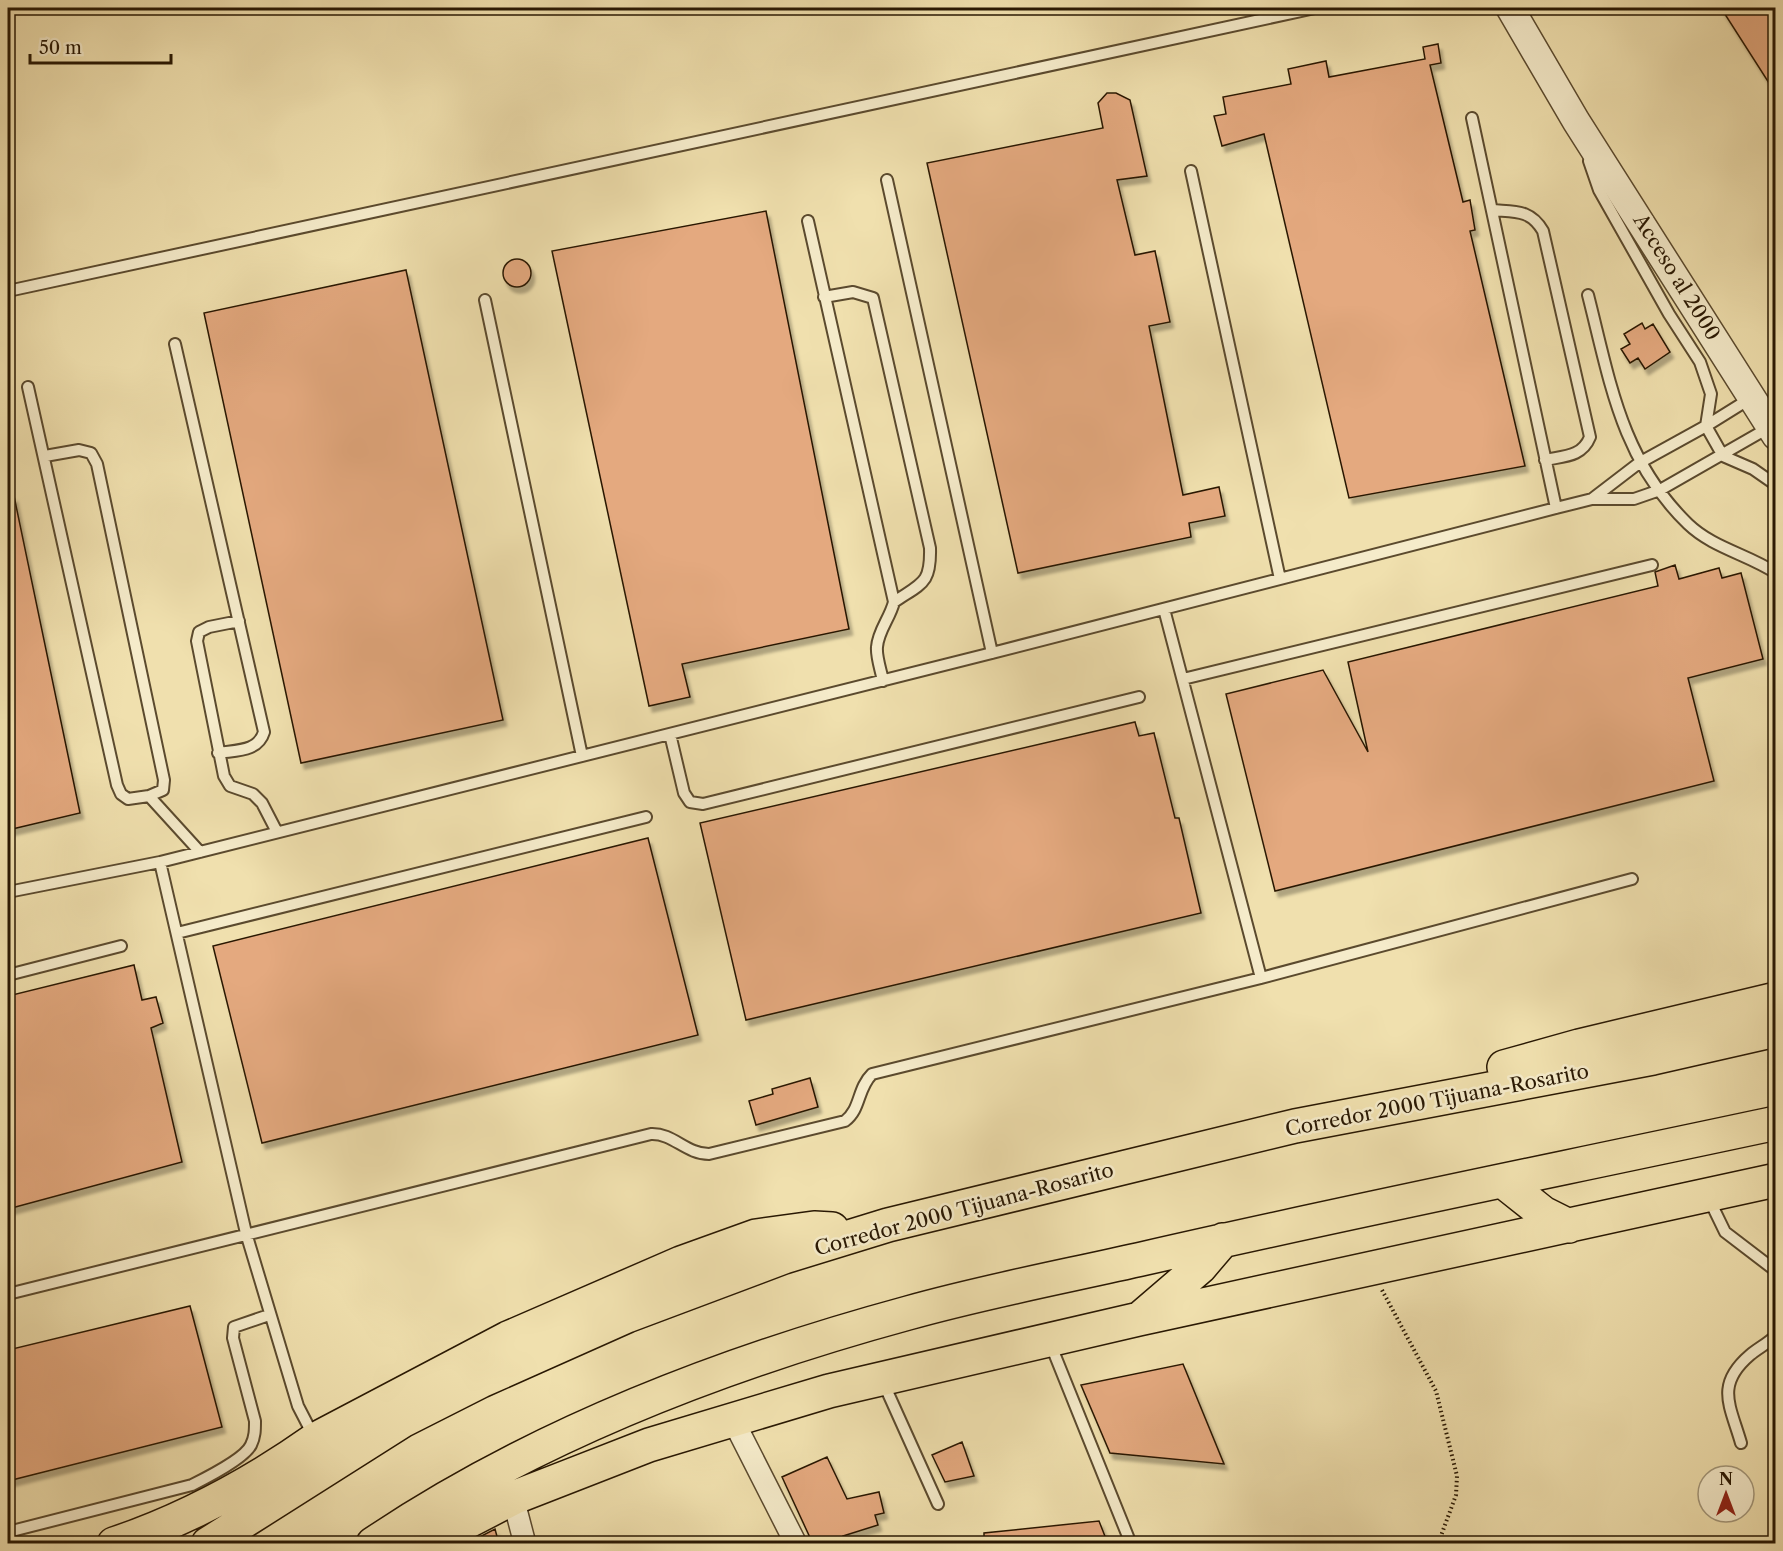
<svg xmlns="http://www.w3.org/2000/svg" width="1783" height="1551" viewBox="0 0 1783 1551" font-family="'Libre Caslon Text',serif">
<defs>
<filter id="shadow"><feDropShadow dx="3.5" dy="6" stdDeviation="1.5" flood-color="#0004"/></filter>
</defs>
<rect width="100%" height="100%" fill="#f0e0ae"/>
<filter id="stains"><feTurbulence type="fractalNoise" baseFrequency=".00333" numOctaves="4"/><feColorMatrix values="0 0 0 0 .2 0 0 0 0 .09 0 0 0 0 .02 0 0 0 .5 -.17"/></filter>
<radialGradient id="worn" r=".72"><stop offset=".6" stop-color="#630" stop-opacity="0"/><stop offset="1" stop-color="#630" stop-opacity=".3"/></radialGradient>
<path fill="#e4a97f" stroke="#291803" stroke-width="1.5" filter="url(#shadow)" d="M1721 8H1776V94Z
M1438 44 1441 63 1430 65 1463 202 1470 200 1475 230 1470 231 1525 466 1349 498 1264 134 1222 146 1214 116 1226 114 1223 97 1291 84 1288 69 1326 61 1329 77 1425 59 1423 47Z
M1107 93H1116L1130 100 1147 176 1117 180 1135 255 1155 251 1170 322 1149 326 1183 495 1219 487 1225 516 1189 523 1191 537 1018 573 927 163 1103 128 1098 103Z
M766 211 849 629 682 664 690 697 649 706 552 251Z
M503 273a14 14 0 1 1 28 0a14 14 0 1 1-28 0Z
M406 270 503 720 301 763 204 313Z
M1642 323 1645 329 1653 324 1670 352 1645 369 1638 358 1630 363 1621 349 1630 344 1624 334Z
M14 496 80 813 8 830V497Z
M1675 565 1679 579 1719 568 1722 578 1741 573 1763 659 1688 678 1714 781 1275 891 1226 694 1323 670 1368 752 1348 662 1658 586 1655 572Z
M1135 722 1139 736 1154 733 1175 818H1179L1201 913 746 1020 700 823Z
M648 838 698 1035 262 1143 213 946Z
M134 965 142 1000 156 997 163 1023 151 1028 182 1162 8 1209V996Z
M810 1078 818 1107 756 1125 749 1101 773 1094 772 1089Z
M190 1306 222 1427 8 1481V1350Z
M1183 1364 1224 1464 1110 1453 1081 1385Z
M962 1442 974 1476 945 1482 932 1455Z
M827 1457 847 1499 879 1492 884 1513 875 1515 878 1525 843 1536 846 1544H813L782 1477Z
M1099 1521 1108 1544H984V1533Z
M495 1529 499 1544H466Z"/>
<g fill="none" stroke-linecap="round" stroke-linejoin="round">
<g stroke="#5b4a2e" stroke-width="14">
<path id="service" d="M1472 118 1556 508
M1589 161 1599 190 1669 314 1700 362 1711 394 1706 426 1723 456 1753 469 1776 485
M1191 171 1280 579
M887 180 992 653
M1492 210C1515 212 1530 209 1543 231L1590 437C1582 457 1564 456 1545 460
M808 221 894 602C890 618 878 631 877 647 876 657 881 670 883 681
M8 291 1315 8
M1588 295C1610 381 1621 459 1688 524 1713 548 1747 554 1776 573
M824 297 853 292 873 298 930 548C931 584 922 583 894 602
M485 300 582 756
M175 344 264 732C258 752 236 750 218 753
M28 387 117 785 121 794 128 799 149 796 163 790 164 780 97 464 91 453 79 450 45 456
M1592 499 1639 463 1706 426 1751 398
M1164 609 1261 978
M239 621 209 627 199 632 197 641 224 776 230 786 253 794 262 803 277 832
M1183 679 1652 565
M670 734 684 793 690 802 703 804 1139 697
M149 796 200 852
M160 862 246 1233 298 1406 314 1437
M8 892 160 862 992 653 1556 508 1592 499H1634L1660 490 1770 427
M177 933 646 817
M8 975 121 946
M1709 1199 1725 1232 1776 1271
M8 1294 651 1134C673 1133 686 1154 709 1154L845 1121C861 1109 857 1089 872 1074L1261 978 1632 879
M1050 1343 1131 1544
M883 1382 938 1504
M1741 1443C1730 1405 1715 1385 1750 1355 1758 1348 1769 1343 1776 1335
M8 1532 192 1485C206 1478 245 1458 251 1445 255 1437 255 1430 255 1421L233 1338 234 1327 269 1315"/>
</g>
<g stroke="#5b4a2e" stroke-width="24">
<path id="minor" d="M733 1420 796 1544
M513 1498 525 1544"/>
</g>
<g stroke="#5b4a2e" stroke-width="30">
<path id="tertiary" d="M1510 8 1576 121 1776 436"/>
</g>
<g stroke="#291803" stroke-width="36">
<path id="trunk" d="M1504 1067 1579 1046 1776 999
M1504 1182 1543 1213 1569 1226
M1143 1316 1200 1267 1223 1240
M114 1544C185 1520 255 1482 316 1439L508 1338 681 1263 756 1236 814 1228 832 1229
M208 1544 402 1421 481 1381 627 1316 784 1257 888 1225 1295 1126 1653 1058 1776 1030
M373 1544C532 1437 724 1363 908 1313 986 1291 1067 1276 1146 1258 1355 1210 1566 1168 1776 1123
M424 1544 513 1498 649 1445 829 1391 1139 1319 1776 1180"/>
</g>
<path stroke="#291803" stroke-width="4" stroke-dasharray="1.5 3" stroke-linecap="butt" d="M1382 1290 1436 1391 1457 1476 1456 1495 1438 1544"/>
<use href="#service" stroke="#f5ebca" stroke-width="10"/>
<use href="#minor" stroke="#f5ebca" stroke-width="21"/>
<use href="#tertiary" stroke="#f5ebca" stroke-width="27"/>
<use href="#trunk" stroke="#f0e0ae" stroke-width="33"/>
</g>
<g text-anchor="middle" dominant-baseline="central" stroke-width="5" stroke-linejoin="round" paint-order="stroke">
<g font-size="20" fill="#291803" stroke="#f5ebca">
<text transform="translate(1677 277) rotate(58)">Acceso al 2000</text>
<text transform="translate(1437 1100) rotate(-11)">Corredor 2000 Tijuana-Rosarito</text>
<text transform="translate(964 1209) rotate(-15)">Corredor 2000 Tijuana-Rosarito</text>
</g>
</g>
<rect width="1783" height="1551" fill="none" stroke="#f0e0ae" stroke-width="30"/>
<rect x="9" y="9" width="1765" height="1533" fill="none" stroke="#291803" stroke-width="3"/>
<rect x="15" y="15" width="1753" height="1521" fill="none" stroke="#291803" stroke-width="1.5"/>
<g transform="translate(1726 1494)"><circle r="28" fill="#f5ebca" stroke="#a3977a" stroke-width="1.5"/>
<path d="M0-4.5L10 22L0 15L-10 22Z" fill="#8f2418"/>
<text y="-9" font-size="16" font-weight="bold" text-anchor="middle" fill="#291803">N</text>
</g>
<path d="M30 54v9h141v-9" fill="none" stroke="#291803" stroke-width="3"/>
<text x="39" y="54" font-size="18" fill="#291803" stroke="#f5ebca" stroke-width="4.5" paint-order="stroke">50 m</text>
<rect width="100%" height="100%" filter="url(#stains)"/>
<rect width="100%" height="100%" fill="url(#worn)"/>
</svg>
